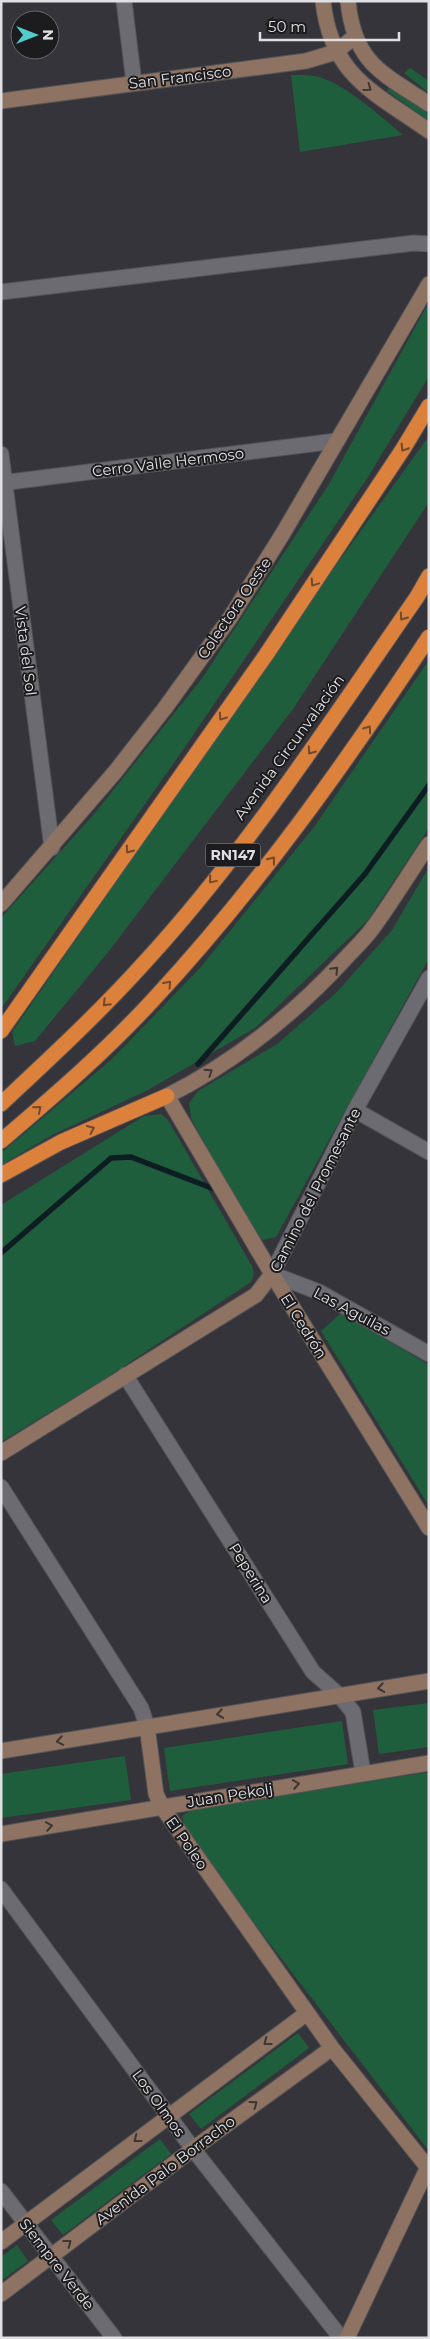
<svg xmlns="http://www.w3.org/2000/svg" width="430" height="2339" viewBox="0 0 430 2339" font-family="Montserrat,sans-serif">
<rect width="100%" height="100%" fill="#35343a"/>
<path fill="#1f5e3d" d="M410 68 429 81V93L404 73Z
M291 75C300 75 311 75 319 77 348 86 380 116 403 135L300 152Z
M390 86 429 114V121L387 91Z
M429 302V376L368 477 185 747 1 1009V918L95 813 203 677 329 484Z
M429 436V502L293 709 109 951 35 1041 15 1046 12 1032 324 582Z
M429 660V828L367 921 255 1028 148 1090 52 1135 1 1165V1153L112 1059 200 968 314 827Z
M429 867V958L276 1237 263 1240 252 1232 191 1118 189 1103 198 1091 277 1044 336 993 392 930Z
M161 1114 168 1120 252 1266 254 1273 251 1282 106 1378 1 1442V1205L144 1116Z
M341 1313 429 1365V1506L321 1331Z
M429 1703V1747L379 1754 373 1710Z
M342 1721 348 1764 170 1791 164 1748Z
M125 1756 131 1800 1 1818V1774Z
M429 1772V2151L188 1837 182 1816 191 1810Z
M298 2033 309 2048 201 2129 189 2114Z
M160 2139 171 2154 63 2235 51 2220Z
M17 2245 28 2261 1 2281V2257Z"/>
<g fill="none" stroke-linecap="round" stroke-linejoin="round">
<path stroke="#0e1d21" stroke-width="5.5" d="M198 1064 365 874 429 785
M1 1253 111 1158 131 1157 214 1189"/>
<g stroke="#535358" stroke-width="17">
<path id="street" d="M124 1 134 83
M1 292 414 243 429 244
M1 454 52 848
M1 483 336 441
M429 978 355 1110 272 1274 319 1292 429 1354
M355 1110 429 1152
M125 1375 313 1672 339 1695 353 1712 363 1773
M1 1487 141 1708 147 1726
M1 1889 193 2149 341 2338
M1 2191 114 2338"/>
</g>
<g stroke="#535358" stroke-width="17">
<path id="secondary" d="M323 1C331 76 374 92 429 131
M348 1C354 63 382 73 429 104
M1 101 306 61 336 52 354 37
M429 844C410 872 392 902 372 929 364 940 353 950 344 960 293 1015 233 1063 167 1096L272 1274 429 1528
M1 904 115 772 165 708 230 618 282 535 429 284
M1 1453 256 1295 272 1274
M147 1726 156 1794 162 1807 332 2048 429 2169
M1 1751 429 1681
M1 1834 429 1763
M1 2242 307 2013
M1 2294 193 2149 332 2048
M347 2338 427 2169"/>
</g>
<g stroke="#535358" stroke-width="17">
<path id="highway" d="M1 1031 266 655 403 449 429 406
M1 1104C50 1058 99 1013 144 963 246 852 331 721 417 597L429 576
M1 1141C54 1096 106 1051 153 1000 257 888 345 764 429 637
M1 1175 61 1142 167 1096"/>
</g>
<use href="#street" stroke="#6c6b72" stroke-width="15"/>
<use href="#secondary" stroke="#8e7262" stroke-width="15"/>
<use href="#highway" stroke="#dc813b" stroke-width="15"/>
</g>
<defs><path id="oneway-chevron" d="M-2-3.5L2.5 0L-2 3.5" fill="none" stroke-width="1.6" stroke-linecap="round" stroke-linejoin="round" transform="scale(1.25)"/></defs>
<g stroke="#3e3633">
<use href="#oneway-chevron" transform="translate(368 88) rotate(36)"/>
<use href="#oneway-chevron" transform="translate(335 970) rotate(-47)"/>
<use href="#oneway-chevron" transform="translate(209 1072) rotate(-34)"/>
<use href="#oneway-chevron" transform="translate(381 1688) rotate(171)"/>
<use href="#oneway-chevron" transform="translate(220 1714) rotate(171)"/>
<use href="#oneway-chevron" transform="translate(60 1741) rotate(170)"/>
<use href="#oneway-chevron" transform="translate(296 1784) rotate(-9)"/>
<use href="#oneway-chevron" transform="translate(49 1826) rotate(-9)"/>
<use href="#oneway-chevron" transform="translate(267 2042) rotate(143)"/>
<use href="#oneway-chevron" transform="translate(254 2104) rotate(-36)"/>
<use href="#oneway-chevron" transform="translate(137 2139) rotate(143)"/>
<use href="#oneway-chevron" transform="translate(68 2243) rotate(-37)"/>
</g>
<g stroke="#72492c">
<use href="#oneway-chevron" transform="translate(404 448) rotate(122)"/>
<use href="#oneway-chevron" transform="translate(314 583) rotate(124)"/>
<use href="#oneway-chevron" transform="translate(403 617) rotate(125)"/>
<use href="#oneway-chevron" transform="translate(222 717) rotate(125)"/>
<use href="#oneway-chevron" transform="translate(368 729) rotate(-55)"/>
<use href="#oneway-chevron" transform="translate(311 751) rotate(125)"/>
<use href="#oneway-chevron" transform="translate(129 850) rotate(125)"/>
<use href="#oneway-chevron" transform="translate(272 860) rotate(-52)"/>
<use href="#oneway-chevron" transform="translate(212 880) rotate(130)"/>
<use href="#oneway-chevron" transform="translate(168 984) rotate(-48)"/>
<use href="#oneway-chevron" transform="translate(106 1003) rotate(134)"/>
<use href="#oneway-chevron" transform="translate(38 1109) rotate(-41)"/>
<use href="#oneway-chevron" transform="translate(91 1129) rotate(-24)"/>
</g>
<g text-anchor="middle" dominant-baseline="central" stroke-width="4" stroke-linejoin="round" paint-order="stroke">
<rect fill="#1c1c1f" stroke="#a5a5a9" stroke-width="1" x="205.5" y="843.5" width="55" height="23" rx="4"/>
<g font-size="14" font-weight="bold" fill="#e0e0e4">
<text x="233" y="855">RN147</text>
</g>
<g font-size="15" fill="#e0e0e4" stroke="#1c1c1f">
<text transform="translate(180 77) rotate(-7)">San Francisco</text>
<text transform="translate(168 462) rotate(-7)">Cerro Valle Hermoso</text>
<text transform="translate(234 608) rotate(-56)">Colectora Oeste</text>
<text transform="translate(26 651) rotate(83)">Vista del Sol</text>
<text transform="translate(289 747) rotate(-54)">Avenida Circunvalación</text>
<text transform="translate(315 1190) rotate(-63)">Camino del Promesante</text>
<text transform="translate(352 1311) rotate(28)">Las Aguilas</text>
<text transform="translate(304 1326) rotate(58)">El Cedrón</text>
<text transform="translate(251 1573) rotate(58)">Peperina</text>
<text transform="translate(230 1795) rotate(-9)">Juan Pekolj</text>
<text transform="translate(187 1843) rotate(55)">El Poleo</text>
<text transform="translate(159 2103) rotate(54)">Los Olmos</text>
<text transform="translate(165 2170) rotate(-37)">Avenida Palo Borracho</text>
<text transform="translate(57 2264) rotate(52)">Siempre Verde</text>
</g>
</g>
<rect width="430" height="2339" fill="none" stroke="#e0e0e4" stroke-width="5"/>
<g transform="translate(35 35) rotate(90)"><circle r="24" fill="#1c1c1f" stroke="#6a6a6e"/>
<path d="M0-4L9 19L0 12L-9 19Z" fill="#52cdcc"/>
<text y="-8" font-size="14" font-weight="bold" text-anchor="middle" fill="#e0e0e4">N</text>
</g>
<path d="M260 32v8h139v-8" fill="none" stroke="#e0e0e4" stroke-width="2.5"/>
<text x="268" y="32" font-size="15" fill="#e0e0e4" stroke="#1c1c1f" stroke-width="4" paint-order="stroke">50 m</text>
</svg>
